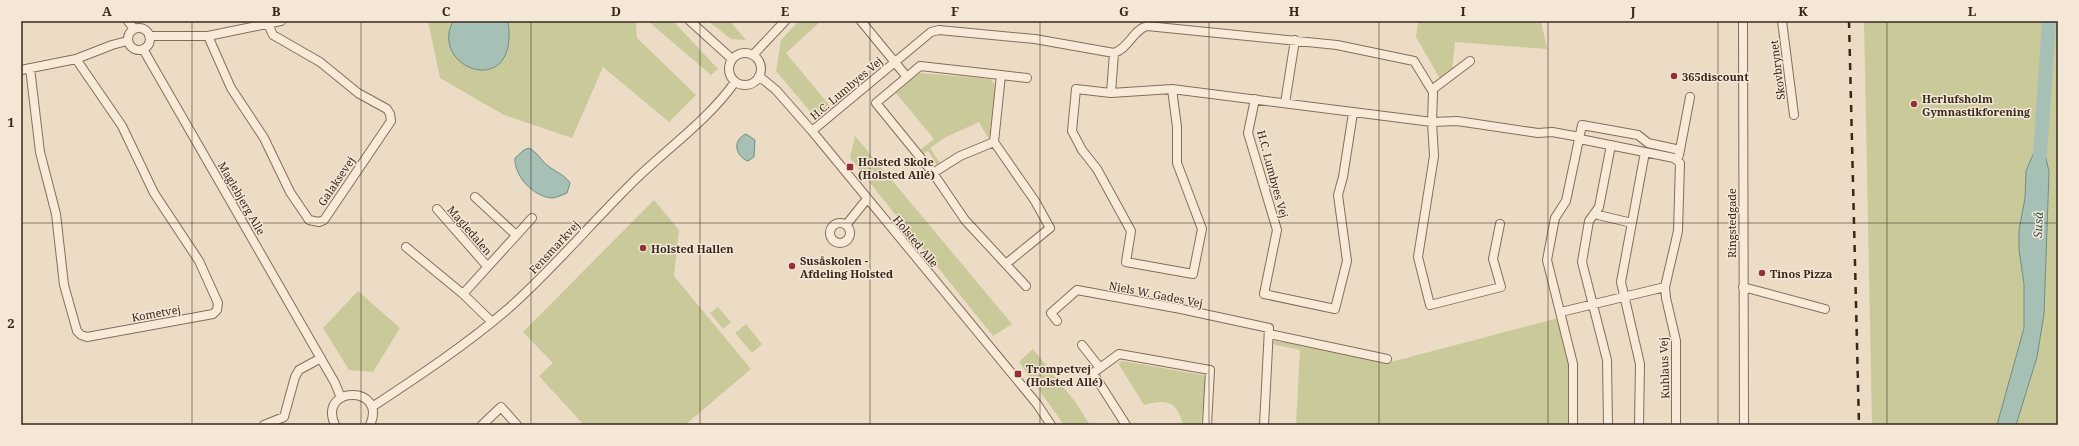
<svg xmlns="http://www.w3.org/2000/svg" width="2079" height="446" viewBox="0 0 2079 446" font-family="'Noto Serif',serif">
<rect width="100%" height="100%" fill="#ecdcc5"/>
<path fill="#cac99a" d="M428 21H636L637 38 696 95 669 122 603 67 572 138 504 115 440 78Z
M648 21H673L718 69 711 75Z
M708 21H730L746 40 731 39Z
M799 21H821L786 53 830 106 814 116 776 71 781 40Z
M1418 21H1541L1547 49 1455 42 1452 71 1440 79 1416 37Z
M1864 21H2058V425H2016L2037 357 2044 314 2049 172 2041 137 2026 171 2025 198 2019 230 2021 265 2024 284V328L1997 425H1872Z
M920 73 990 79 995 84 990 136 988 138 979 122 946 137 930 148 940 163 937 165 928 151 923 154 920 150 934 139 896 93Z
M855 136 1012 324 993 336 850 158Z
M654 200 679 230 674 276 751 369 685 425H584L539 376 553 363 523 332Z
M358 291 400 328 373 372 349 370 323 328Z
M718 307 731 322 723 329 710 313Z
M1558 318 1570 363 1569 425H1296L1300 350 1272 344V341L1282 342 1283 341 1387 363Z
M746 324 762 344 752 353 735 333Z
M1033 349 1076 403 1090 425H1064L1019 362Z
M1122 361 1203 375 1207 380 1201 425H1183C1177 400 1166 399 1144 405L1118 363Z"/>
<path fill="#a7c0b5" stroke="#6e8e82" d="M453 21H508C520 102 428 69 453 21Z
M746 134 755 140 754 157 748 161C735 156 732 140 746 134Z
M2041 136 2049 172 2044 314 2037 357 2016 425H1997L2024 328V284L2019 250V230L2025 198 2026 171Z
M529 148C538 153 540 159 547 165 555 172 564 174 570 183L567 193C562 195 556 198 551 198 533 196 514 176 515 158L524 150Z"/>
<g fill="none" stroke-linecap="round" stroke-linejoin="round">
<path stroke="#a7c0b5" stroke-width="14" d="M2040 155 2049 21"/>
<g stroke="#866d5c" stroke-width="10">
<path id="minor" d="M128 21 134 29
M690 21 732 59
M861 21 907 77 876 103 933 173 960 156 994 142
M1743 21 1744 425
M1782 21 1794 115
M128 39a11 11 0 1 1 22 0a11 11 0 1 1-22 0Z
M149 36H208L281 21
M208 36 231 88 264 138 290 192 309 220 319 222 324 220 391 121 390 114 387 109 358 93 320 62 273 35 268 24
M143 49 335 383 341 398
M729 69a16 16 0 1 1 32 0a16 16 0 1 1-32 0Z
M1114 53 1111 93 1076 89 1072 131 1082 150 1097 169 1131 231 1126 262 1193 274 1202 229 1177 163V127L1172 89
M753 55 785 21
M30 68 40 152 56 214 64 285 77 331 81 335 87 337 213 314 217 310 218 303 199 261 154 193 122 126 76 59
M21 70 76 59 112 45 127 41
M1001 75 1027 78
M759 76 776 90 812 131 1037 404 1051 425
M907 77 920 66 1001 75 994 142 1035 201 1050 228 1007 263
M1433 89 1470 61
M1111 93 1172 89 1432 122 1457 121 1538 133 1552 132 1580 137
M1255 99 1248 133 1277 230 1264 294 1335 309 1347 261 1338 195 1343 177 1353 113
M1285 103 1295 40
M812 131 931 32 939 30 1035 39 1114 53C1129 48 1133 30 1147 26L1337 45 1414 61 1433 92 1432 122 1434 156 1418 257 1430 305 1501 287 1493 259 1500 224
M1580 139 1674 158 1680 163 1678 231 1665 287 1666 298 1676 341V425
M1679 155 1690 97
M933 173 965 220 1026 286
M475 197 516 235
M437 209 487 266
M1594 214 1632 223
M830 233a10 10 0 1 1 20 0a10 10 0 1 1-20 0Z
M846 225 867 199
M406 247 463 294 492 322
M1743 287 1825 309
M463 294 532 218
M1561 312 1665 287
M1057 321 1051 313 1077 290 1181 309 1269 328 1264 425
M1269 334 1387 359
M1082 345 1100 368
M372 407C419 376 466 345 509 308 554 268 593 221 636 179 669 147 708 120 735 82
M264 425 284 417 295 377 299 370 321 358
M335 425C317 385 388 385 370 425
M482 425 501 407 517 425
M1126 425 1093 373 1119 354 1210 370 1207 425
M1573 425V364L1547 260 1555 218 1566 201 1582 125 1638 135 1648 143 1680 150
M1608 425 1607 360 1582 262 1589 221 1599 207 1611 145
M1639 425 1640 364 1621 282 1645 152"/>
</g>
<use href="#minor" stroke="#f7ead8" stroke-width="8"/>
<path stroke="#37281f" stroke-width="2.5" stroke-dasharray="7 7" stroke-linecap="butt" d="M1849 21 1859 425"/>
</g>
<path fill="none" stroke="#37281f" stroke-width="1" stroke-opacity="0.55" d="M192 21V425M361 21V425M531 21V425M700 21V425M870 21V425M1040 21V425M1209 21V425M1379 21V425M1548 21V425M1718 21V425M1887 21V425M21 223H2058"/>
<g fill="#932f3c" stroke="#f4e7d5" stroke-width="1.5">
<circle cx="1674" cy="76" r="4"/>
<circle cx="1914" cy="104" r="4"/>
<rect x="846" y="163" width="8" height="8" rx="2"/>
<circle cx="643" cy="248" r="4"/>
<circle cx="792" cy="266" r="4"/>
<circle cx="1762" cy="273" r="4"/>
<rect x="1014" y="370" width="8" height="8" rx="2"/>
</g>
<g text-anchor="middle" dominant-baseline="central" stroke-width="3" stroke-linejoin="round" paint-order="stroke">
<g font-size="11" fill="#37281f" stroke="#f4e7d5">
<text transform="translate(1777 70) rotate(-97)">Skovbrynet</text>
<text transform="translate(846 88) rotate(-40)">H.C. Lumbyes Vej</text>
<text transform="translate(1273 174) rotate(75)">H.C. Lumbyes Vej</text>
<text transform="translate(336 181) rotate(-56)">Galaksevej</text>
<text transform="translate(242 198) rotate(60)">Maglebjerg Alle</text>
<text transform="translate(1731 223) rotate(-90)">Ringstedgade</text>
<text transform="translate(470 230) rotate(49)">Magledalen</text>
<text transform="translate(916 241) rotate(50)">Holsted Alle</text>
<text transform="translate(554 247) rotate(-47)">Fensmarkvej</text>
<text transform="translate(1156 294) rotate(11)">Niels W. Gades Vej</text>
<text transform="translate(156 313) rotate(-10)">Kometvej</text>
<text transform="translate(1664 368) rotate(-92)">Kuhlaus Vej</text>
</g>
<g font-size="11" font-weight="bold" fill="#37281f" stroke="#f4e7d5" text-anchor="start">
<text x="1682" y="76">365discount</text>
<text x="1922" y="98">Herlufsholm<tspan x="1922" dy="13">Gymnastikforening</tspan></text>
<text x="858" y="161">Holsted Skole<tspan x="858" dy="13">(Holsted Allé)</tspan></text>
<text x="651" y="248">Holsted Hallen</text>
<text x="800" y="260">Susåskolen -<tspan x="800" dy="13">Afdeling Holsted</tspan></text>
<text x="1770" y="273">Tinos Pizza</text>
<text x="1026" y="368">Trompetvej<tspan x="1026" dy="13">(Holsted Allé)</tspan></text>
</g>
<g font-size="12" font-style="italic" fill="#2f564f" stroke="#f4e7d5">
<text transform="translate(2038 225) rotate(-88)">Suså</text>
</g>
</g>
<rect width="2079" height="446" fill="none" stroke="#f4e7d5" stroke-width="44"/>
<rect x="22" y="22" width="2035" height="402" fill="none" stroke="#37281f" stroke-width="1.5"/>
<g font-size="13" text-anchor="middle" font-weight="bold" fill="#37281f">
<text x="107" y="16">A</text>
<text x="276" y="16">B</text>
<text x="446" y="16">C</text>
<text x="616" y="16">D</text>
<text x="785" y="16">E</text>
<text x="955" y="16">F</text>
<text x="1124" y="16">G</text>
<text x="1294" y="16">H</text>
<text x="1463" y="16">I</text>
<text x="1633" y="16">J</text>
<text x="1803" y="16">K</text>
<text x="1972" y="16">L</text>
<text x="11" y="127">1</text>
<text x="11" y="328">2</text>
</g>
</svg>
